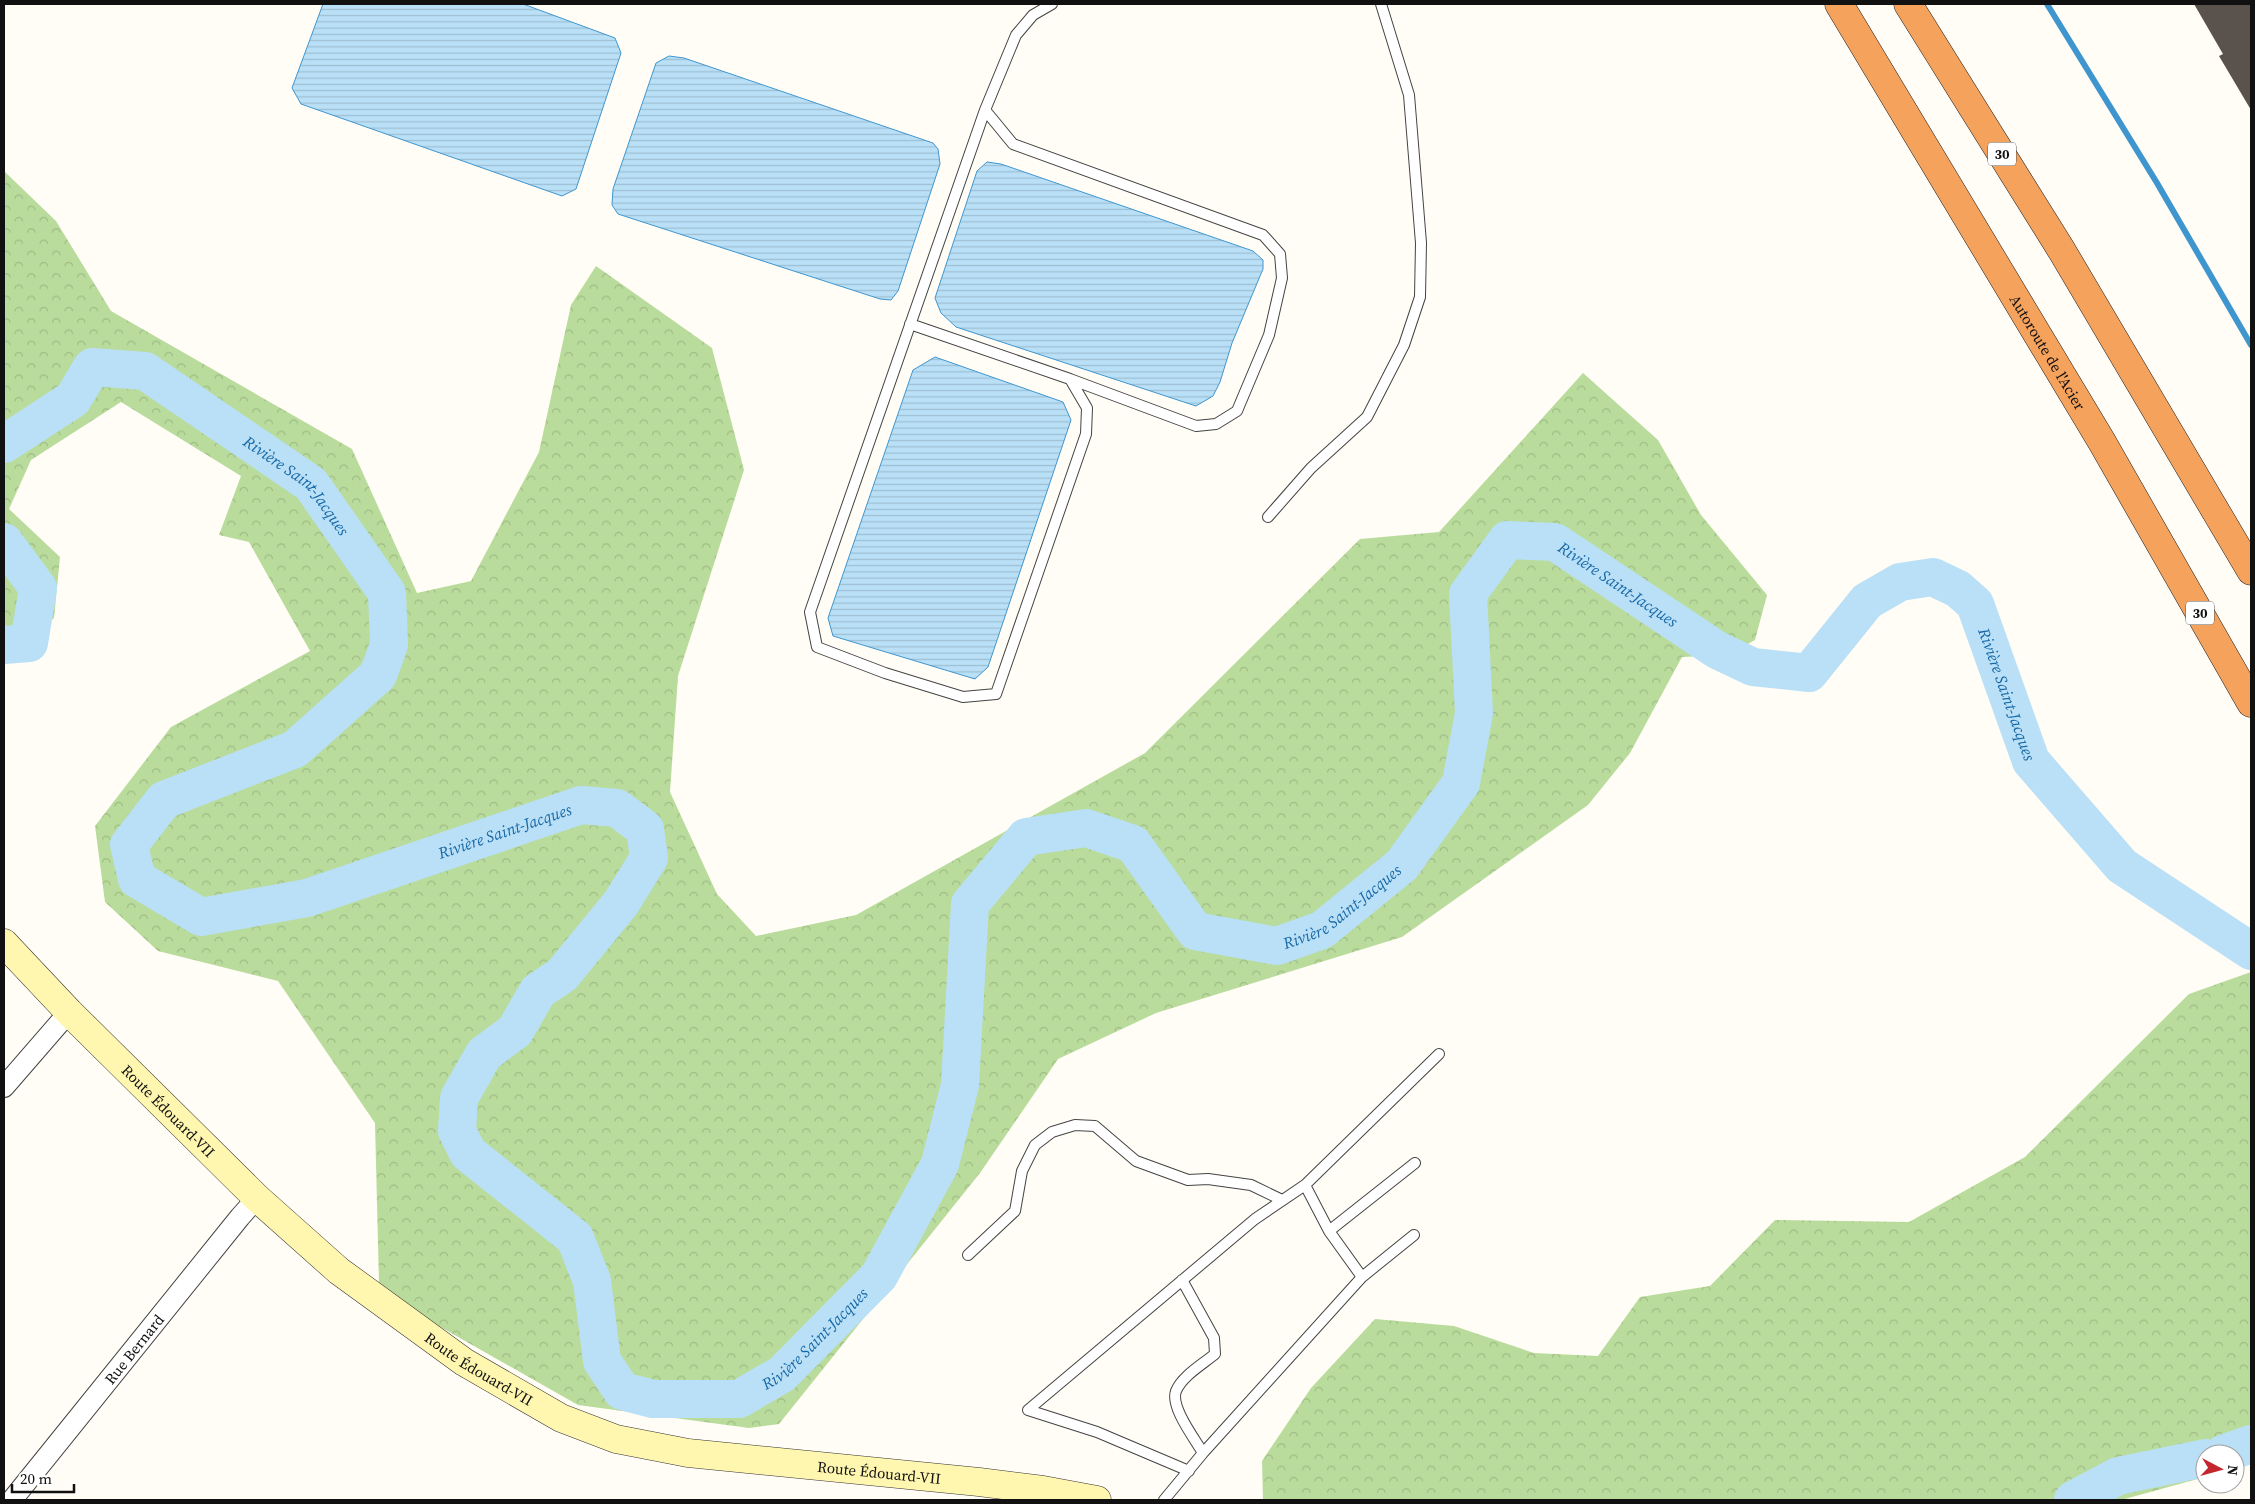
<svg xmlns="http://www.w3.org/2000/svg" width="2255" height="1504" viewBox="0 0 2255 1504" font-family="'Source Serif 4',serif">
<defs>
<pattern id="forest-crowns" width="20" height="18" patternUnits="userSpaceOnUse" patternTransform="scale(1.25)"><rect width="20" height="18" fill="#b9dc9c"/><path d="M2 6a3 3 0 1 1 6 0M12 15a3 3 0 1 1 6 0" fill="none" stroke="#9ebc85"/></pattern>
<pattern id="water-rules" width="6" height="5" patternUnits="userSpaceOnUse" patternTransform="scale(1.25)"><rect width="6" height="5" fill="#b9e0f7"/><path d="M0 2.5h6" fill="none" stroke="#9ebfd3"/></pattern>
</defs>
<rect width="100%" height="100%" fill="#fffdf5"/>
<path fill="url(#forest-crowns)" d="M4 171 56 221 111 311 352 449 417 593 471 581 539 452 571 305 596 266 712 348 744 470 678 676 670 792 717 894 756 936 856 915 1145 753 1360 539 1439 532 1583 373 1658 440 1701 515 1767 595 1755 640 1728 655 1682 657 1630 753 1588 805 1402 937 1156 1013 1058 1059 980 1173 779 1424 749 1428 578 1405 437 1325 379 1283 375 1123 278 981 158 951 105 902 95 826 171 727 310 651 249 542 219 535 241 476 121 402 31 460 9 509 60 557 54 618 4 662Z
M2251 972V1464L2235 1469V1454H2205V1477L2121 1500H1263L1262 1461 1311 1388 1375 1319 1454 1326 1534 1353 1598 1356 1640 1297 1710 1286 1775 1220 1909 1222 2025 1157 2189 994Z"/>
<path fill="url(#water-rules)" stroke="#3f96cf" d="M323 4H523L615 38 621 53 576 189 562 196 301 104 292 88Z
M669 56 684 58 933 143 938 149 940 164 898 291 891 300 880 299 618 214 612 205 613 189 656 63Z
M987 162 1001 164 1253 251 1263 260V269L1232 343 1220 382 1213 396 1196 406 956 327 941 313 935 298 977 171Z
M935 357 1063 402 1071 420 988 667 975 679 833 636 828 618 913 370Z"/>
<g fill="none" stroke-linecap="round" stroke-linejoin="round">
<path stroke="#3f96cf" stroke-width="6" d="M2047 4 2157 183 2251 345"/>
<g stroke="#b9e0f7" stroke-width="38">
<path id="s1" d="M4 444 73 399 92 367 145 371 311 484 387 593 389 645 378 675 295 749 164 800 129 845 137 879 201 917 307 898 581 805 617 808 645 829 649 858 621 903 562 975 538 991 515 1031 484 1054 459 1098 457 1131 468 1153 575 1238 592 1281 602 1361 622 1391 653 1399H739L782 1374 879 1276 940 1164 960 1085 970 904 1026 837 1086 828 1133 844 1195 931 1277 946 1322 930 1402 865 1461 783 1474 713 1468 594 1507 540 1555 542 1717 650 1753 667 1809 673 1867 601 1900 582 1933 577 1958 589 1975 604 2031 761 2122 866 2251 951"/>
<path d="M4 542 38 588 29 643 4 645"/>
<path d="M2223 1454 2251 1444"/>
<path d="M2073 1500 2118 1476 2205 1458"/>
</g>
</g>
<path fill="#5a524d" d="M2194 4H2251V110L2219 56 2223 54Z"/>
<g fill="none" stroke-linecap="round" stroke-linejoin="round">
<g stroke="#444" stroke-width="12">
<path id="service" d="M1052 4 1033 15 1016 35 985 110 1013 144 1263 235 1280 254 1282 278 1269 335 1237 411 1216 424 1196 426 1070 379
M910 324 1070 379 1087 408 1086 434 996 694 963 697 885 673 817 647 810 612 985 110
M1268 517 1311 468 1367 417 1404 345 1420 297 1421 243 1409 95 1381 4
M1305 1185 1439 1054
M1329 1231 1415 1163
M968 1255 1015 1211 1022 1171 1035 1145 1052 1132 1075 1125 1095 1126 1136 1161 1188 1180 1208 1179 1251 1185 1282 1200
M1362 1277 1414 1235
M1182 1280 1214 1338 1215 1354C1203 1364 1182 1376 1176 1391 1170 1407 1195 1439 1203 1453
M1164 1500 1203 1453 1362 1277 1329 1231 1305 1185 1255 1219 1028 1410 1097 1432 1189 1471"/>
</g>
<g stroke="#444" stroke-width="22">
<g id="minor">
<path d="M4 1087 69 1012"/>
<path id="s2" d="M12 1500 240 1217 257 1198"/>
</g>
</g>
<g stroke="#333" stroke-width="29">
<g id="secondary">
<path id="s3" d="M4 943 69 1012 257 1198 339 1271 464 1362 561 1418 616 1439 688 1453 979 1482 1043 1490 1097 1500"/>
</g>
</g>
<g stroke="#222" stroke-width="29">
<g id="motorway">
<path id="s4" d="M1839 4 2102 442 2251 703"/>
<path d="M1908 4 2062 251 2251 571"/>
</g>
</g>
<use href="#service" stroke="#fff" stroke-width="10"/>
<use href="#minor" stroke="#fff" stroke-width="20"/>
<use href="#secondary" stroke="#fff6b0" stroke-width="28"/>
<use href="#motorway" stroke="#f5a25d" stroke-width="28"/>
</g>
<g text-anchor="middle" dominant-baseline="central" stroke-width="5" stroke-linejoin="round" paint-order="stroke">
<g fill="#fff" stroke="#585858" stroke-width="1">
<rect x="1988" y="142.5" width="28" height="23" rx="4"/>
<rect x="2186" y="601.5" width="28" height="23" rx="4"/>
</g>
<g font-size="14" font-weight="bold" fill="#111">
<text x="2002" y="154">30</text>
<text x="2200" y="613">30</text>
</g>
<g font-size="15" fill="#111" stroke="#fff">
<text stroke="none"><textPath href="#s4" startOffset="406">Autoroute de l'Acier</textPath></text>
<text stroke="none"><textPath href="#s3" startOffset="235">Route Édouard-VII</textPath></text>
<text stroke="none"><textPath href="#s2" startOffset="194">Rue Bernard</textPath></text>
<text stroke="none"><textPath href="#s3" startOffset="640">Route Édouard-VII</textPath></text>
<text stroke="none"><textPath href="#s3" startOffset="1060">Route Édouard-VII</textPath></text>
</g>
<g font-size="16" font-style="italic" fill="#1768a6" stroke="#fff">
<text stroke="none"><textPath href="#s1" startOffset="364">Rivière Saint-Jacques</textPath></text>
<text stroke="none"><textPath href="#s1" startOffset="3890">Rivière Saint-Jacques</textPath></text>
<text stroke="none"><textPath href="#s1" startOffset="4415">Rivière Saint-Jacques</textPath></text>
<text stroke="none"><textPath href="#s1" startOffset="1325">Rivière Saint-Jacques</textPath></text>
<text stroke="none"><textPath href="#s1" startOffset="3334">Rivière Saint-Jacques</textPath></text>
<text stroke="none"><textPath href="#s1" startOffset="2389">Rivière Saint-Jacques</textPath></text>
</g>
</g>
<rect width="2255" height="1504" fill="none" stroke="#111111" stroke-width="10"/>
<g transform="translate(2220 1469) rotate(96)"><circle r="24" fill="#ffffff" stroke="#a0a0a0"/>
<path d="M0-4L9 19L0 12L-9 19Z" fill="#c4262e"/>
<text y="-8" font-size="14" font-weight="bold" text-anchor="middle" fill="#111111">N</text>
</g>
<path d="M12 1484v8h62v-8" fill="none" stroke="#111111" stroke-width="2.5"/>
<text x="20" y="1484" font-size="15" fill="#111111" stroke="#ffffff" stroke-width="4" paint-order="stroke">20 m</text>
</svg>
